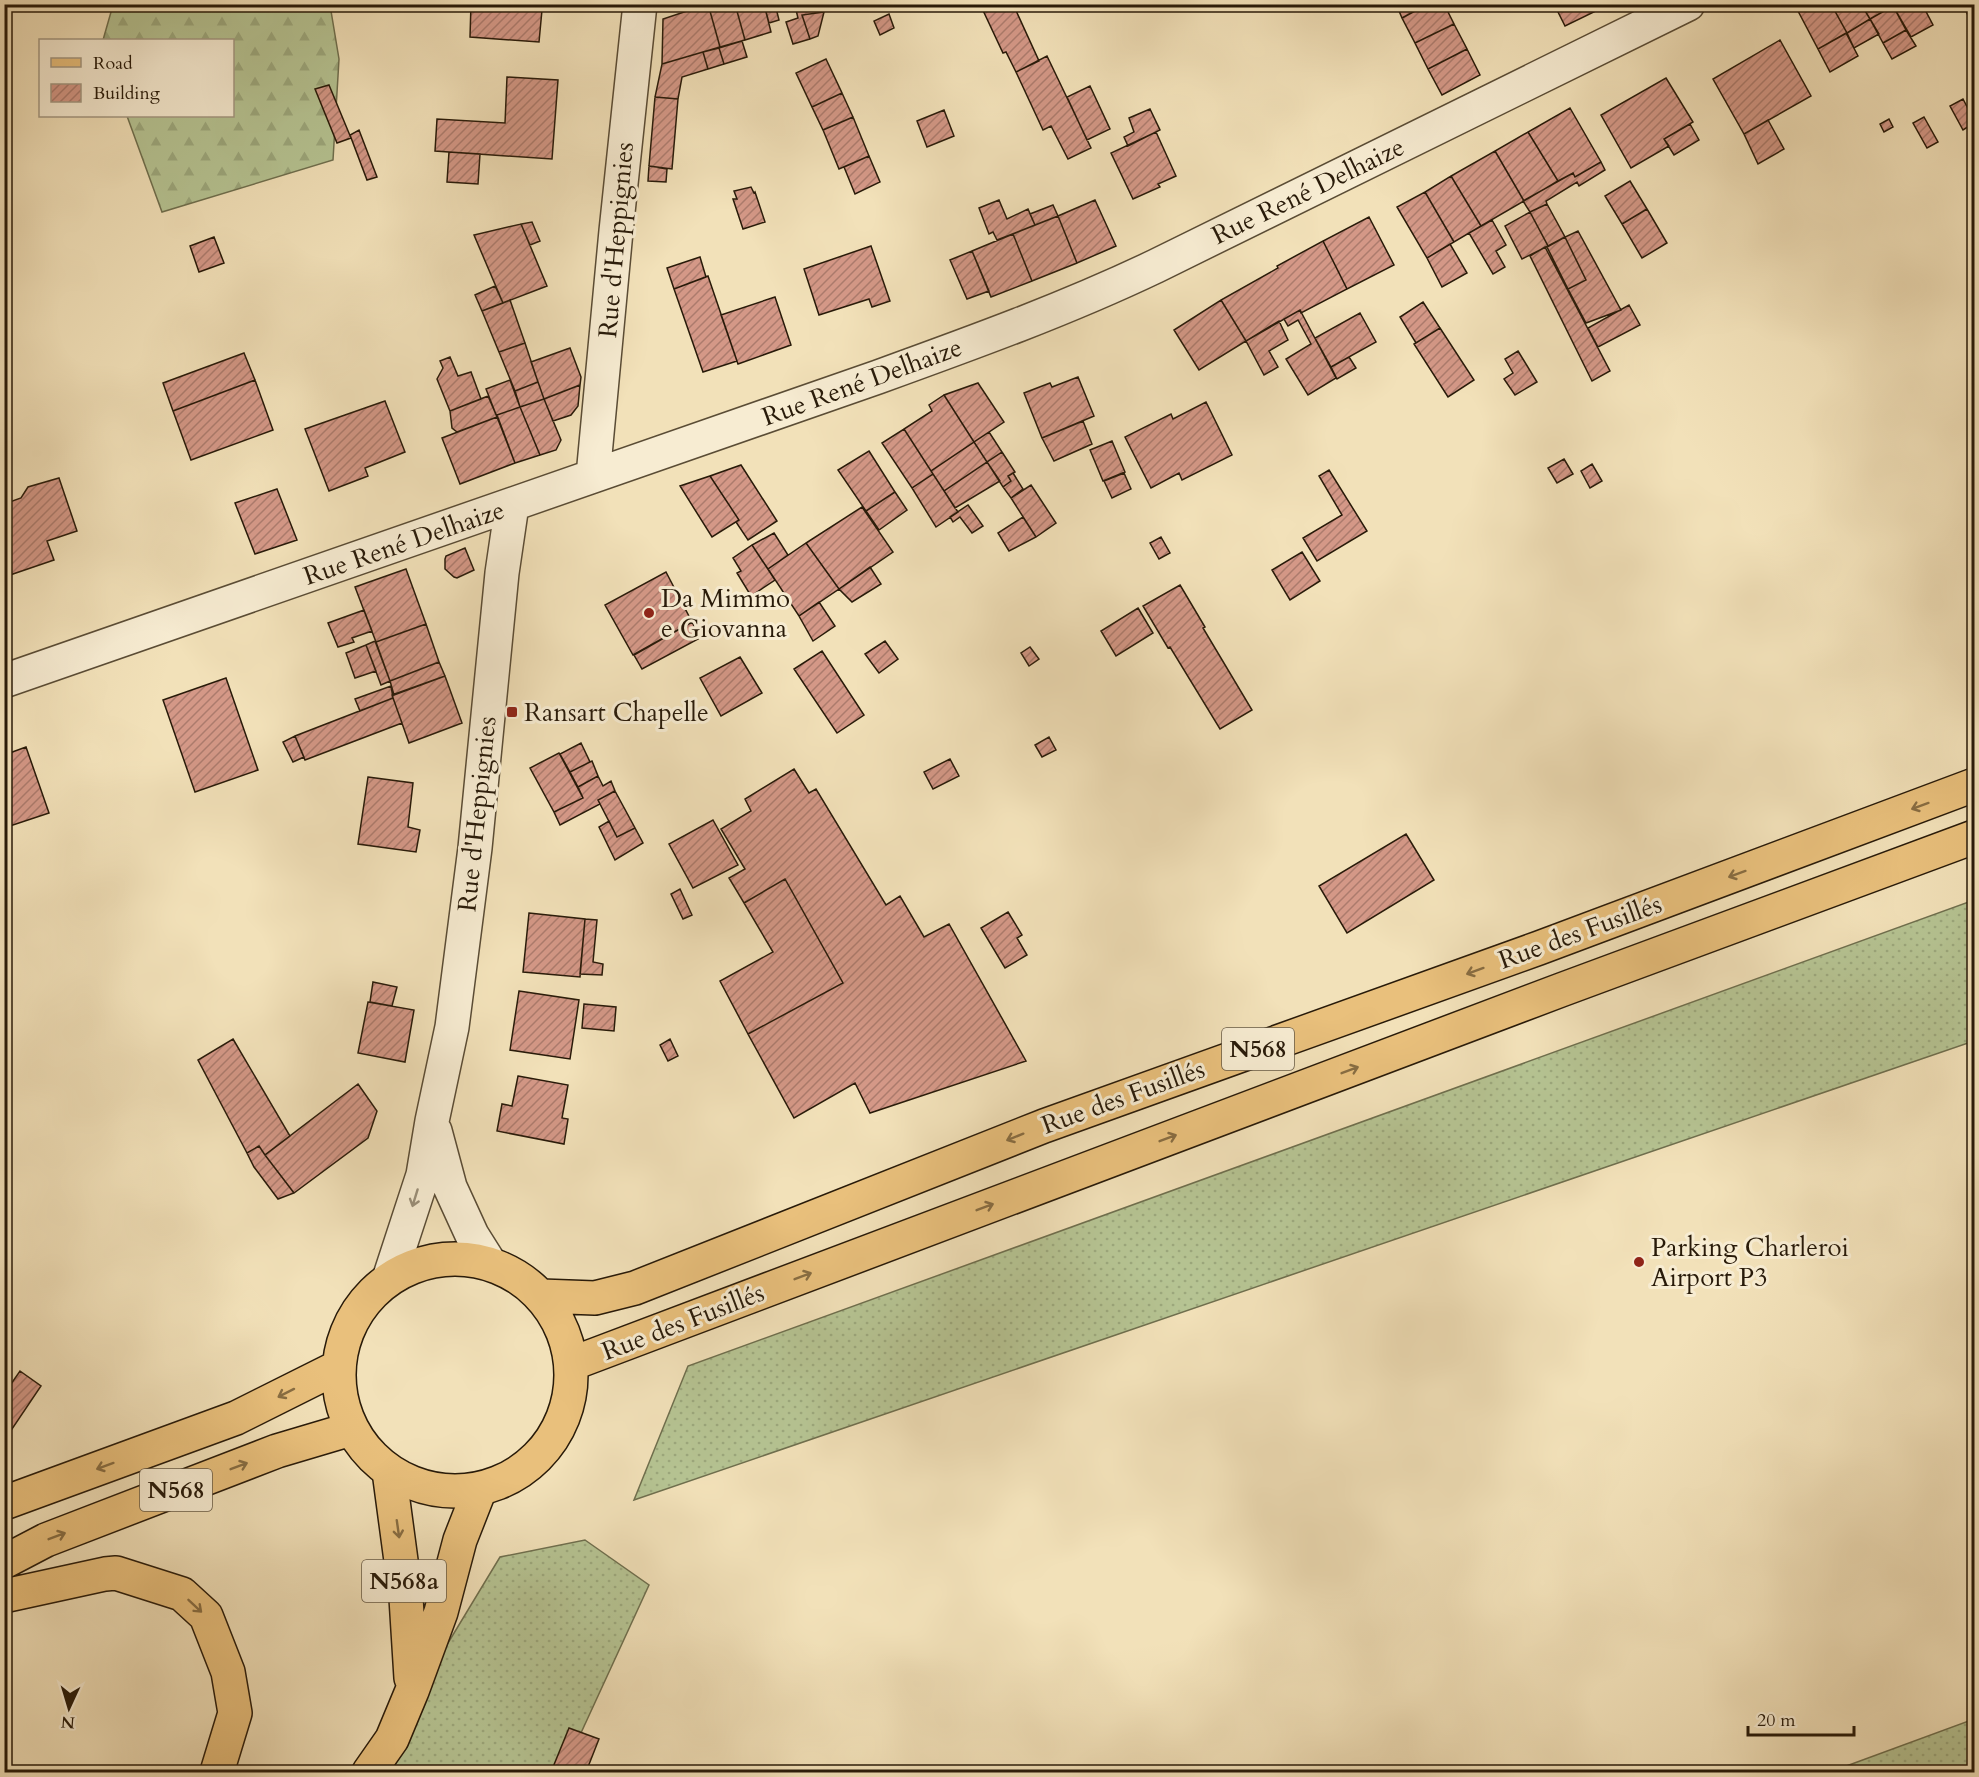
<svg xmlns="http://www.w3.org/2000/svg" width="1979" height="1777" viewBox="0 0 1979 1777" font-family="Cardo,serif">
<defs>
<pattern id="grass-dots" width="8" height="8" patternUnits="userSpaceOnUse" patternTransform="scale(1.5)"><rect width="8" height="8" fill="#b6c493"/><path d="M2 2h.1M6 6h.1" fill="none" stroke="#9ca87d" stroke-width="1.8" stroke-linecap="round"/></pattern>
<pattern id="forest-firs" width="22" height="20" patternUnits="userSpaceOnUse" patternTransform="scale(1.5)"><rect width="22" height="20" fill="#b6c493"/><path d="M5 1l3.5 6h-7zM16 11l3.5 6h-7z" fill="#9ca87d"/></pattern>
<pattern id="building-hatch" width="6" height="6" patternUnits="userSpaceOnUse" patternTransform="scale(1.5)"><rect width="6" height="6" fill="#d49887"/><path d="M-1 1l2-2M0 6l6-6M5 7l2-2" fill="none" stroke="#ac7b6d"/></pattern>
</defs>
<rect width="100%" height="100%" fill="#f2e1b9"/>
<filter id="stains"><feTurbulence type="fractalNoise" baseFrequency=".00333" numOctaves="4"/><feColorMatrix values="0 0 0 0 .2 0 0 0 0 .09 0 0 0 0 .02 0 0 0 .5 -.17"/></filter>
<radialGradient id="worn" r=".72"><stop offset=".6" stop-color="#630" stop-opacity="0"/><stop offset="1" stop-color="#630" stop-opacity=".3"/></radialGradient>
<path fill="url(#grass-dots)" stroke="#6f6f4e" stroke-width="1.5" d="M1974 900V1041L634 1500 688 1366Z
M585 1540 649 1585 563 1772H370L500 1557Z
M1974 1719V1772H1830Z"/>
<path fill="url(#forest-firs)" stroke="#6f6f4e" stroke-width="1.5" d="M113 5H330L339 59 333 160 162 212 127 116H232V40H103Z"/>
<path fill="url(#building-hatch)" stroke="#281a09" stroke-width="1.5" d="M471 4H531L530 9 542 10 539 42 470 37Z
M708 4H735L745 40 720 47Z
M708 4 720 47 662 64 663 19Z
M735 4H764L771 32 745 40Z
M764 4H775L779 20 769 23Z
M814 4H821L824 12 802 15 810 39 793 44 786 22 798 18 796 10Z
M980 4H1013L1039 61 1016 72 1006 52 1003 53Z
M1396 4H1428L1402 18Z
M1428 4H1444L1454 24 1415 43 1402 18Z
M1554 4H1593L1596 11 1565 26Z
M1809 4H1831L1847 33 1818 49 1798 11Z
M1831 4H1861L1870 19 1847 33Z
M1861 4H1892L1893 6 1870 19Z
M1896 4H1922L1933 25 1911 37 1893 6Z
M1893 6 1906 30 1883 43 1870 19Z
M1974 7V28L1966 11Z
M824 12 818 36 810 39 802 15Z
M889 14 894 28 880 35 874 21Z
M1870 19 1879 34 1854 48 1847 33Z
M1454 24 1467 49 1428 69 1415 43Z
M1906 30 1916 46 1892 59 1883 43Z
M1846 33 1858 56 1830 72 1818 49Z
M1780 40 1811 96 1744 134 1713 79Z
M742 41 747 57 724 64 719 48Z
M719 48 724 64 708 69 703 52Z
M1467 49 1480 75 1442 95 1428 69Z
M703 52 708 69 682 77 678 99 655 97 662 64Z
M1047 56 1091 148 1068 159 1051 126 1043 130 1016 72Z
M826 59 842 93 812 107 796 73Z
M507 77 558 80 552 159 435 151 437 119 505 123Z
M1666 78 1693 122 1664 139 1669 146 1631 168 1601 115Z
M329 85 351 138 337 143 315 89Z
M1090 86 1110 129 1087 140 1067 97Z
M842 93 853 117 823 130 812 107Z
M655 97 678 99 672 169 649 166Z
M1963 99 1974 120V123L1963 130 1950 106Z
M1570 108 1601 162 1575 177 1573 173 1558 181 1528 132Z
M1150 109 1160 130 1128 146 1124 137 1134 132 1129 118Z
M944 110 954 136 927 147 917 121Z
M853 117 869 156 839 169 823 130Z
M1924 117 1938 142 1927 148 1913 123Z
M1889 119 1893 127 1884 132 1880 124Z
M1768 120 1784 149 1758 164 1744 134Z
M1690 124 1699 140 1674 155 1664 139Z
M359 130 377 177 367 180 350 135Z
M1156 132 1176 176 1158 184 1160 187 1133 199 1111 153Z
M1528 132 1558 181 1524 201 1495 151Z
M1495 151 1524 201 1481 226 1451 176Z
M449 152 480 154 478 184 447 182Z
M869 156 880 182 855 194 844 167Z
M1601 162 1605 170 1579 186 1577 182 1546 201 1547 204 1530 212 1523 201 1573 173 1575 177Z
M649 166 667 169 666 182 648 181Z
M1451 176 1481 226 1454 242 1425 192Z
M1630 181 1647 209 1622 224 1605 196Z
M751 187 754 193 755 192 765 222 743 229 733 199H737L734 191Z
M1425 192 1454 242 1427 258 1397 207Z
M999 200 1007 219 1028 209 1035 225 997 240 993 232 989 234 979 208Z
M1095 200 1116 246 1077 263 1058 216Z
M1547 204 1565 237 1548 246 1530 212Z
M1053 205 1058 216 1035 225 1030 214Z
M1647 209 1667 243 1642 258 1622 224Z
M1530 212 1548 246 1522 259 1505 226Z
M1058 216 1077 263 1032 281 1013 234Z
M1369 217 1394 265 1347 289 1323 241Z
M1492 220 1506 245 1496 251 1505 267 1493 274 1469 233Z
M532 222 540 241 530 245 521 224Z
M521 224 547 286 503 303 474 235Z
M1578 231 1621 310 1586 323 1568 289 1586 280 1565 237Z
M1013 234 1032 281 991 297 972 251Z
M214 237 224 263 199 272 190 246Z
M1565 237 1586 280 1568 289 1547 247Z
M1323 241 1347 289 1301 313 1300 310 1246 341 1221 300 1278 268 1277 266Z
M1450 244 1467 273 1442 287 1427 258Z
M871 246 890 301 872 307 869 299 819 315 804 269Z
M1545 247 1610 371 1592 381 1530 256Z
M972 251 989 291 967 299 950 260Z
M700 257 706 277 674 289 667 268Z
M708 276 737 361 703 372 674 289Z
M495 286 503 303 482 311 475 295Z
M775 297 791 345 738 364 721 315Z
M510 300 525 343 499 352 482 311Z
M1221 300 1246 341 1199 370 1174 330Z
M1423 302 1440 328 1416 343 1400 317Z
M1629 305 1640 325 1598 347 1588 328Z
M1300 310 1336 378 1308 395 1286 359 1311 344 1298 320 1288 326 1284 319Z
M1360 313 1376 342 1331 367 1315 338Z
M1279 321 1288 340 1269 351 1278 367 1264 375 1246 341Z
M1440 328 1474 380 1448 397 1414 344Z
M525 343 538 382 515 391 499 352Z
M570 348 581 377 580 385 544 399 531 362Z
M1518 351 1537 382 1515 395 1504 379 1513 373 1505 359Z
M244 353 255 380 173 411 163 383Z
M450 357 458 376 471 372 481 399 450 411 437 379 443 368 440 361Z
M1349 357 1356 368 1337 379 1331 367Z
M1078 377 1094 416 1042 438 1024 393 1050 383 1052 387Z
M255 380 273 430 191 460 173 411Z
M510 380 520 407 497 415V417L486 389Z
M538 382 544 399 520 407 515 391Z
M978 383 1004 422 974 442 944 395Z
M580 385 578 406 571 415 553 421 544 399Z
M944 395 974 442 931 471 904 429 932 411 929 405Z
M488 396 497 417 457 432 452 428 450 411Z
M544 399 561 440 556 450 540 455 520 407Z
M385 401 405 452 365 468 368 476 329 491 305 429Z
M1206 402 1232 455 1182 480 1179 473 1151 488 1125 437 1171 414 1173 419Z
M520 407 540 455 515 463 497 415Z
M497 417 515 463 460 484 442 438Z
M1083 421 1092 444 1054 461 1042 438Z
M904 429 933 474 912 488 882 443Z
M989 432 1002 452 987 462 974 442Z
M1112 441 1125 472 1103 481 1090 450Z
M974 442 987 462 944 491 931 471Z
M869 451 895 492 866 511 838 470Z
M1002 452 1015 472 1008 476 1011 481 1003 487 987 462Z
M1564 459 1573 474 1557 483 1548 468Z
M987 462 1000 481 955 508 944 491Z
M1592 464 1602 481 1590 488 1581 471Z
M741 465 777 521 748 540 736 522 739 520 710 476Z
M1329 470 1367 531 1317 561 1303 538 1342 515 1319 476Z
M1013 473 1023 489 1011 498 1003 487 1011 481 1008 476Z
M1124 473 1131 489 1112 498 1104 481Z
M933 474 958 512 936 527 912 488Z
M710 476 739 520 712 537 680 486Z
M59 478 77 531 47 541 54 560 10 575 4 560V504L21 498 28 487Z
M1031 485 1056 523 1036 537 1011 498Z
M277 489 297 540 255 554 235 503Z
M895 492 907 510 879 530 866 511Z
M968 505 983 526 972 533 960 517 953 522 950 517Z
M862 507 893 552 839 589 806 543Z
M1023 517 1036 537 1009 551 998 533Z
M774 533 788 555 768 569 752 545Z
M1161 537 1170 553 1159 559 1150 543Z
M806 543 839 589 799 616 768 569Z
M752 545 775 580 751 596 737 573 741 571 733 558Z
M465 548 474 570 457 578 454 577 445 569V559L446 556Z
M1302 552 1320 581 1290 600 1272 570Z
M870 567 881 584 852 602 839 589Z
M406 569 426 624 376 642 355 587Z
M666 572 692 622 633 655 605 605Z
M1180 585 1205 627 1203 628 1252 710 1220 729 1170 647 1168 648 1143 606Z
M819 602 835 626 813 641 799 616Z
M1138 608 1153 633 1116 656 1101 631Z
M364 610 372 631 352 638 354 642 338 647 328 623Z
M692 622 700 638 642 669 634 655Z
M426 624 439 662 390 681 376 642Z
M375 641 390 681 381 685 366 645Z
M885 641 898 659 879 673 865 654Z
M366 645 376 671 355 678 346 653Z
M1030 647 1039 659 1029 666 1021 653Z
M822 651 864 715 837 733 794 669Z
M740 657 762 693 721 716 700 678Z
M439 662 445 676 394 695 390 681Z
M445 676 462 723 409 743 392 695Z
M226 678 258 770 195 792 163 700Z
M391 686 393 698 360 711 355 699Z
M393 698 402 723 305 760 295 736Z
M295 736 304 757 293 762 283 742Z
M1049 737 1056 750 1042 757 1035 745Z
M581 743 590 762 570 772 560 754Z
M26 747 49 813 4 828V755Z
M559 753 583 798 554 812 530 768Z
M950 759 959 776 933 789 924 772Z
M592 761 598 776 578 787 570 772Z
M794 769 809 793 816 789 886 905 900 896 924 937 949 924 1026 1061 870 1113 855 1083 794 1118 748 1034 843 983 785 879 744 903 729 878 745 869 721 829 751 811 745 799Z
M598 776 603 786 611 781 615 791 598 800 600 804 560 825 554 812 583 798 578 787Z
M368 777 413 783 408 827 420 830 416 852 358 844Z
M615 791 635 828 617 837 598 800Z
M713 820 738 865 693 888 669 844Z
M609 821 617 837 635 828 643 843 615 860 599 827Z
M1406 834 1434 880 1347 933 1319 886Z
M785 879 843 983 748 1034 720 981 773 952 744 903Z
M680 889 692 915 683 919 671 894Z
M1008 912 1022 935 1017 938 1027 955 1005 968 981 928Z
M529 913 585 919 580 977 523 972Z
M585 919 597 920 593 962 603 964 602 975 580 974Z
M373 982 397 987 392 1006 370 1002Z
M519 991 579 1000 570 1059 510 1050Z
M368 1002 414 1010 405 1062 358 1053Z
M584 1004 616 1007 614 1031 582 1028Z
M233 1039 290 1136 265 1155 259 1146 247 1153 198 1060Z
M670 1039 678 1056 668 1061 660 1045Z
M518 1076 568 1085 562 1118 568 1119 564 1144 497 1131 502 1104 512 1106Z
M358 1084 377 1111 368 1138 294 1193 265 1155Z
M259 1146 265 1155 294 1193 278 1199 254 1167 247 1153Z
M20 1371 41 1386 10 1432 4 1428V1394Z
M569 1728 599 1739 586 1772H551Z
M569 1728 599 1739 586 1772H551Z"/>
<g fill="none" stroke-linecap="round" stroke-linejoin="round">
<g stroke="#5a4c35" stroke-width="36">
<path id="tertiary" d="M593 476 616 231 640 4
M4 681 878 377C972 343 1066 309 1156 266L1688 4
M435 1131 450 1187 472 1235 489 1262
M389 1279 423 1175 432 1121 452 1027 475 848 502 573 512 505"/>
</g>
<g stroke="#281a09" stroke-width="36">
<path id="primary" d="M389 1471 406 1598 411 1678
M369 1772 392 1739 412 1691 441 1612 460 1540 480 1489"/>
</g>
<g stroke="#281a09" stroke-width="36">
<path id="trunk" d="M339 1375a116 116 0 1 1 232 0a116 116 0 1 1-232 0Z
M541 1296 595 1298 635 1288 1044 1126 1539 948 1974 785
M571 1364 1561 990 1974 837
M4 1503 236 1418 338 1367
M4 1562 46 1540 277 1451 351 1429
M4 1596 105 1574 116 1573 182 1594 206 1616 228 1672 235 1713 217 1772"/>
</g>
<use href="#tertiary" stroke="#f7ecd2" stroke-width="33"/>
<use href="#primary" stroke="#e9c07c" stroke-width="33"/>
<use href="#trunk" stroke="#e9c07c" stroke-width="33"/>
</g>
<defs><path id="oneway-shaft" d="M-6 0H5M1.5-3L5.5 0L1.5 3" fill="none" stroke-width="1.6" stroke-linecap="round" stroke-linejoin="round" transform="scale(1.5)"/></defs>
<g stroke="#886d42">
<use href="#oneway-shaft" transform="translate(1920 806) rotate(160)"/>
<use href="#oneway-shaft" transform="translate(1737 874) rotate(160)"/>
<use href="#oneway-shaft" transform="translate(1475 971) rotate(160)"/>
<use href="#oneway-shaft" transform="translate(1350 1070) rotate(-21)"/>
<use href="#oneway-shaft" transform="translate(1015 1137) rotate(158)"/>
<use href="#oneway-shaft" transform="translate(1168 1138) rotate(-21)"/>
<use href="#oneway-shaft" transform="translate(985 1207) rotate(-21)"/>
<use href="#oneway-shaft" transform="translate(803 1276) rotate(-21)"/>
<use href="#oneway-shaft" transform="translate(286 1393) rotate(153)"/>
<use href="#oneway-shaft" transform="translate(105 1466) rotate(160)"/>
<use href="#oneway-shaft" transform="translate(239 1466) rotate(-21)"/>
<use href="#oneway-shaft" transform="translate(398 1529) rotate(82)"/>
<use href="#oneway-shaft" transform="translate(57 1536) rotate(-21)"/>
<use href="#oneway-shaft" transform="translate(195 1606) rotate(43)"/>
</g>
<use stroke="#9a8e78" href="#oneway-shaft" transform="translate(415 1198) rotate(107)"/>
<g fill="#8f2418" stroke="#f7ecd2" stroke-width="2">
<circle cx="649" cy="613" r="6"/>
<rect x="506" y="706" width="12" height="12" rx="3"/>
<circle cx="1639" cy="1262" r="6"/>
</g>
<g text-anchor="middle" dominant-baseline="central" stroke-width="6" stroke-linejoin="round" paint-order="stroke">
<g fill="#f7ecd2" stroke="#665945" stroke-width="1.5">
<rect x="1222" y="1028" width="72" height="42" rx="4.5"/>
<rect x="140" y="1469" width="72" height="42" rx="4.5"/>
<rect x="362" y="1560" width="84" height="42" rx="4.5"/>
</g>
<g font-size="24" font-weight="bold" fill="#281a09">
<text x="1258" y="1049">N568</text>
<text x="176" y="1490">N568</text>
<text x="404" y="1581">N568a</text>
</g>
<g font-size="26" fill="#281a09" stroke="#f7ecd2">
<text transform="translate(1308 191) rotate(-26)">Rue René Delhaize</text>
<text transform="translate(616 240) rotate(-85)">Rue d'Heppignies</text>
<text transform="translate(862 382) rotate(-20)">Rue René Delhaize</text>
<text transform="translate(404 543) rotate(-19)">Rue René Delhaize</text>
<text transform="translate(477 814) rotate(-84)">Rue d'Heppignies</text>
<text transform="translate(1580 932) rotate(-20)">Rue des Fusillés</text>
<text transform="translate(1123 1097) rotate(-20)">Rue des Fusillés</text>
<text transform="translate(683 1322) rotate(-21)">Rue des Fusillés</text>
</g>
<g font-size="26" fill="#281a09" stroke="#f7ecd2" text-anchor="start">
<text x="661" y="598">Da Mimmo<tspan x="661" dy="30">e Giovanna</tspan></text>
<text x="524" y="712">Ransart Chapelle</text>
<text x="1651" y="1247">Parking Charleroi<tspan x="1651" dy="30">Airport P3</tspan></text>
</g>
</g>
<rect width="1979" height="1777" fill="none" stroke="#f2e1b9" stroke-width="24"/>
<rect x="6" y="6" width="1967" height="1765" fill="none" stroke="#281a09" stroke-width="3"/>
<rect x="12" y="12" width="1955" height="1753" fill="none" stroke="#281a09" stroke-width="1.5"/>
<rect x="39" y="39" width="195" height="78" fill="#f7ecd2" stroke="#a49882" stroke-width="1.5"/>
<rect x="51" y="58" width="30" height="9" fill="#e9c07c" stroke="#a49882" stroke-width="1.5"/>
<text x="93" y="69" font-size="18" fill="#281a09">Road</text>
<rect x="51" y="84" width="30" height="18" fill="url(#building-hatch)" stroke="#a49882" stroke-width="1.5"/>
<text x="93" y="99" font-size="18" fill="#281a09">Building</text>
<g transform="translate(69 1708) rotate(184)" stroke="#f7ecd2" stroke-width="4.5" paint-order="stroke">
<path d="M0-4.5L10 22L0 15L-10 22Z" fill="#281a09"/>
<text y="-9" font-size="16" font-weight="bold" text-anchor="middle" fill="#281a09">N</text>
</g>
<path d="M1748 1726v9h106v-9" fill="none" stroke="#281a09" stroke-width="3"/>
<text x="1757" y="1726" font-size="18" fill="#281a09" stroke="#f7ecd2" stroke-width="4.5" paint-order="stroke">20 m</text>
<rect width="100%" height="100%" filter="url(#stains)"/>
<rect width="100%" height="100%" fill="url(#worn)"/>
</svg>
